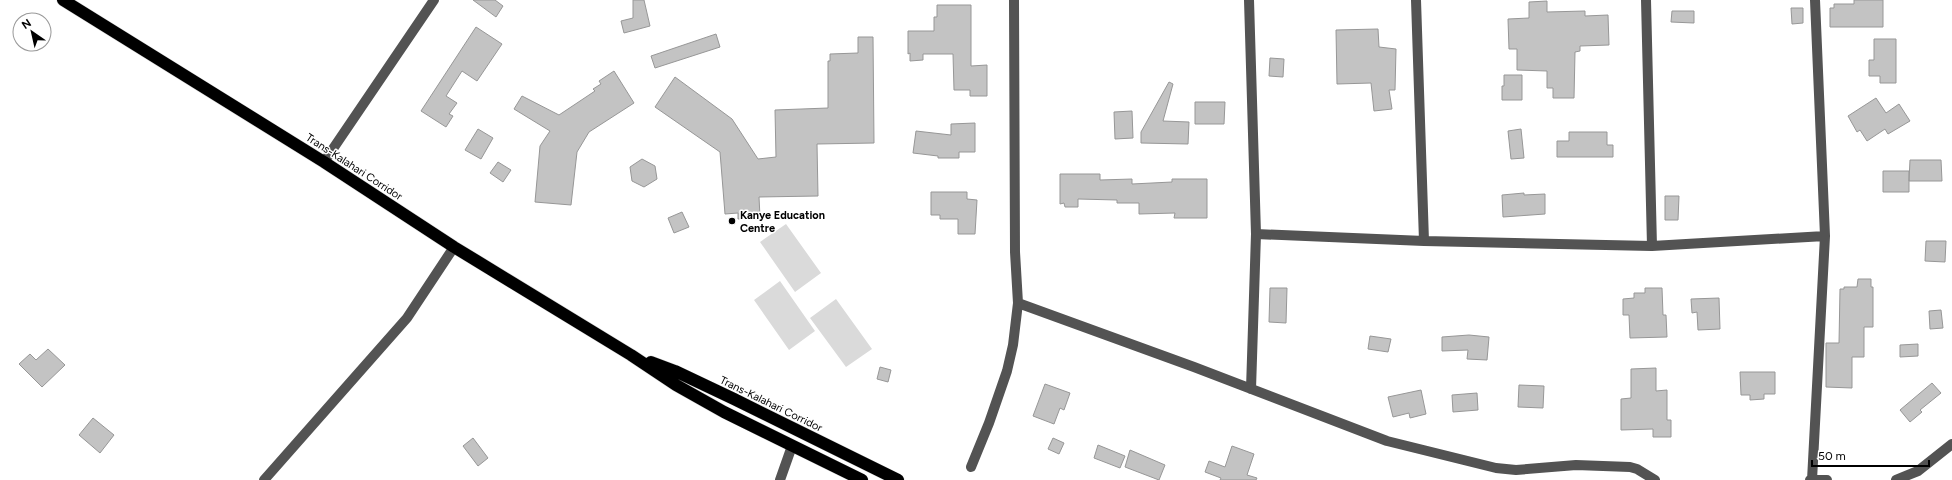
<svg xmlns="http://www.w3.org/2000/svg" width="1952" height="480" viewBox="0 0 1952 480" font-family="Figtree,sans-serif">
<rect width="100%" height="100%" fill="#fff"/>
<path fill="#dadada" d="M786 224 821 273 795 292 760 242Z
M780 281 815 331 789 350 754 300Z
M836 299 872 349 846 367 810 318Z"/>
<path fill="#c3c3c3" stroke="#979797" d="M473 0H495L503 6 496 17Z
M633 0H644L650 26 624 33 621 21 633 18Z
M1854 0H1883V27H1830V8H1834V4H1854Z
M1547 1V12L1585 11V16L1608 15 1609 45 1580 46V51L1575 52 1574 98H1553V88H1547V71L1517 70V49H1509L1508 19 1529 18V2Z
M937 5H971V66L987 65V96H970V90H954L953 54H923V60L910 61V53L908 54V31H934V17H937Z
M1791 8H1803V23L1792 24Z
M1672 11H1694V23L1671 22Z
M476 27 502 44 477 81 462 71 446 96 457 103 449 114 453 116 446 127 421 111Z
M1378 29 1379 47 1396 49 1395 90H1389L1392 109 1374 111 1371 83 1337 84 1336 30Z
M716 34 720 47 655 68 651 56Z
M858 37H873L874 143 817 144 818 196 759 197 760 217 738 219V213L725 214 720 152 655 107 675 77 732 119 758 159 776 157 775 110 828 108V61H830V54L858 53Z
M1874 39H1896V83H1880V76H1869V60H1874Z
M1270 58 1284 59 1283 77 1269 76Z
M614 71 634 103 589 132 577 152 571 205 535 202 540 146 550 131 514 109 522 96 559 115 595 91 593 89 601 84 599 81Z
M1504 75H1522V100H1502V86H1504Z
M1169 82 1173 84 1163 121 1189 122 1188 144 1141 143V132Z
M1876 98 1886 113 1899 104 1910 121 1888 134 1885 129 1867 141 1860 130 1857 132 1848 116Z
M1195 102H1225L1224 124H1195Z
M1132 111 1133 138 1115 139 1114 112Z
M975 123V152H959V158H938V156L913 153 916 131 951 135V124Z
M478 129 493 138 481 159 465 150Z
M1521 129 1524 158 1511 159 1508 131Z
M1569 132H1607V145H1613V157H1557V141H1569Z
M642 159 655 166 657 179 644 187 632 181 630 167Z
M1910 160H1941L1942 181H1909Z
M498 162 511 170 503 182 490 173Z
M1883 171H1909V192H1883Z
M1060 174H1100V180L1132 179V184L1172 182V179H1207V218H1174L1175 213 1139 214V203H1117V200L1078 199V207H1065L1064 203 1060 204Z
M931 192H967V199L977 200 975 234H958V219H940V215H931Z
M1524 193V195L1545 194V214L1503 217 1502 195Z
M1665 196H1679L1678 220H1665Z
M682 212 689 227 674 233 668 218Z
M1926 241H1946L1945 262 1925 261Z
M1858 279H1871V287H1873V327H1864V357H1852V388L1826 387V343H1839L1840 289H1844V287H1857Z
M1270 288H1287L1286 323 1269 322Z
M1645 288H1662L1663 315H1666L1667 337 1630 338 1629 315H1623V299L1634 298V293H1645Z
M1719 298 1720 329 1698 330 1697 312 1692 313 1691 299Z
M1941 310 1943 328 1930 329 1929 311Z
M1469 335 1489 337 1487 360 1467 359 1468 350 1442 351V337Z
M1370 336 1391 339 1388 352 1368 349Z
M1918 344V356L1900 357V345Z
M48 349 65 365 42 387 19 364 30 354 36 360Z
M880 367 891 370 888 382 877 379Z
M1656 368V391L1667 390V420H1671V437H1653V429L1621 430V399L1631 398V369Z
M1740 372H1775V394H1764V399L1750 400V395H1741Z
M1932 383 1941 393 1920 410 1922 412 1910 422 1900 410Z
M1045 384 1070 393 1064 410 1060 408 1054 424 1033 416Z
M1519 385 1544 386 1543 408 1518 407Z
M1421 390 1426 414 1410 418 1409 413 1393 417 1388 397Z
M1477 393 1478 410 1453 412 1452 395Z
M93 418 114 435 100 453 79 435Z
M473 438 488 458 478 466 463 446Z
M1053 438 1064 443 1059 454 1048 449Z
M1098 445 1125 456 1120 468 1094 458Z
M1232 446 1254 454 1247 475 1257 478 1256 480H1220L1221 478 1205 472 1209 461 1225 467Z
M1130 450 1165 465 1159 480 1125 467Z"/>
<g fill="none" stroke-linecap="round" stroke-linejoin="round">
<g stroke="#dbdbdb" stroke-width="13">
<path id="highway" d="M63 0 324 162 454 247 631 355 676 385 724 412 862 480
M651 362 675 371 734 399 898 480"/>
</g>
<path stroke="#535353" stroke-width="10" d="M1249 0 1256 234 1251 389
M1416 0 1424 241
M1646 0 1652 246
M324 162 434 0
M1256 234 1424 241 1652 246 1825 236
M1018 303 1194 367 1387 441 1496 468 1516 470 1576 465 1630 467 1637 469 1655 480
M971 467 989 423 1007 371 1013 345 1018 303 1015 252 1014 0
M264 480 407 318 454 247
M780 480 792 446
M1810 480H1827
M1812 480 1825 236 1815 0
M1896 480 1918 471 1952 444"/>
<use href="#highway" stroke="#000" stroke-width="12"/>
</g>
<circle fill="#000" stroke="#fff" stroke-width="1.5" cx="732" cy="221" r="4"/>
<g text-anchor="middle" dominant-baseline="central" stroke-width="3" stroke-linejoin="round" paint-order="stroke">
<g font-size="11" fill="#000" stroke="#fff">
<text transform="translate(354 167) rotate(33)">Trans-Kalahari Corridor</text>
<text transform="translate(771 404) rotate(26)">Trans-Kalahari Corridor</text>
</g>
<g font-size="11" font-weight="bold" fill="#000" stroke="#fff" text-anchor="start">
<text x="740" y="215">Kanye Education<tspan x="740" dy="13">Centre</tspan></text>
</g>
</g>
<g transform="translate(32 32) rotate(326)"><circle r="19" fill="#ffffff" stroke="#999999"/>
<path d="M0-3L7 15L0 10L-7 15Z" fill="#000000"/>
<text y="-6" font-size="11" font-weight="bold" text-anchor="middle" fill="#000000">N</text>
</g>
<path d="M1812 460v6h117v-6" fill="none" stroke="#000000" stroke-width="2"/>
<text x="1818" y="460" font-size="12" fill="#000000" stroke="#ffffff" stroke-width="3" paint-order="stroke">50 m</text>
</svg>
